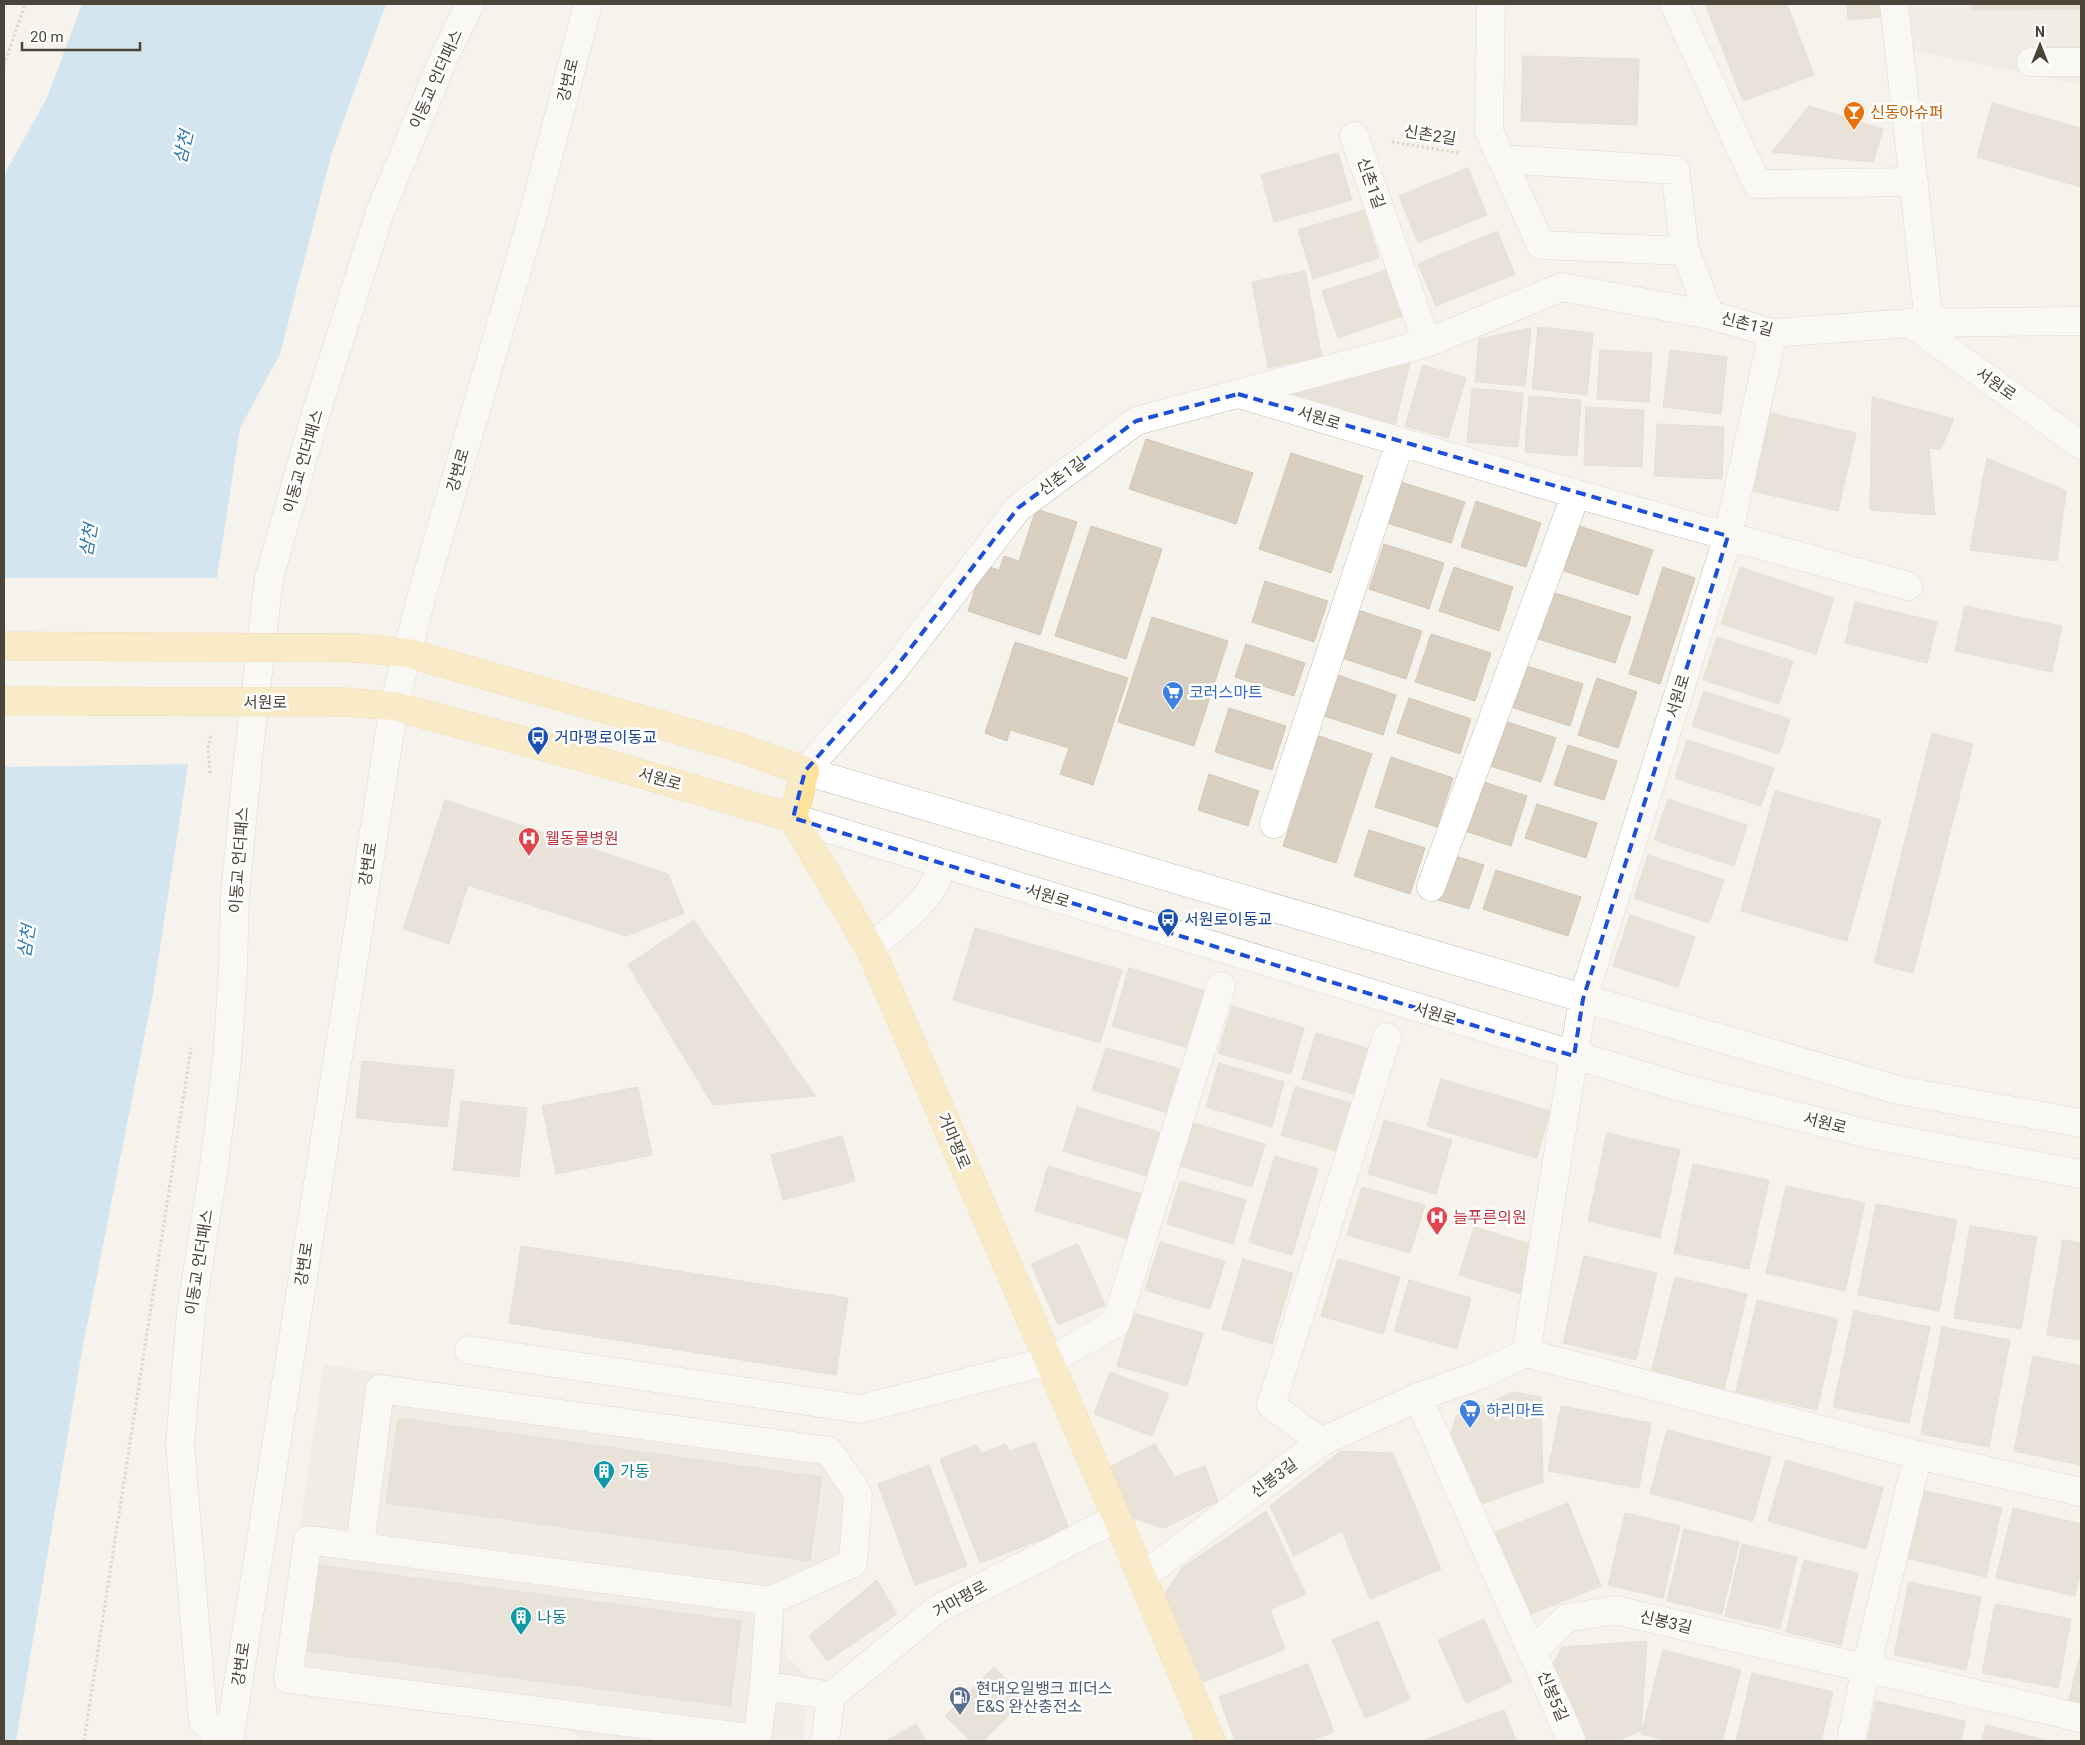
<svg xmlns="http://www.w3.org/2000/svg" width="2085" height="1745" viewBox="0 0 2085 1745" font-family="Roboto,'Noto Sans KR',sans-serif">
<rect width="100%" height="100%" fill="#f6f3ec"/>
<path fill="#eae5da" d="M1894 4H2081V84L1899 48Z
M324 1364 832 1445 863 1495 857 1569 783 1611 785 1655 811 1679 802 1741H587L556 1723 276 1687Z"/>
<path fill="#a9d4f2" d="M82 4H386L332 152 280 354 240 428 153 993 82 1351 16 1741H4V181L7 169 47 98Z"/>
<path fill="#f6f3ec" d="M4 578H219L191 764 4 767Z"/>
<path fill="#d8cfc1" stroke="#d3c7b4" d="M1705 4H1787L1814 75 1743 101Z
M1847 4H1880L1881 17 1848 20Z
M1972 4H2081V9L1972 10Z
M1523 56 1639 59 1637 125 1521 121Z
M1992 103 2081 128V187L1977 157Z
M1809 106 1883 129 1873 162 1772 152Z
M1338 153 1352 200 1274 222 1261 175Z
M1468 168 1487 215 1418 243 1399 196Z
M1364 210 1379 258 1313 279 1298 230Z
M1497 231 1515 274 1436 306 1418 264Z
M1391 269 1405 315 1338 338 1322 291Z
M1305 271 1322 357 1268 368 1252 282Z
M1538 327 1593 333 1587 395 1532 389Z
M1531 328 1525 386 1475 382 1479 339Z
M1600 350 1652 353 1649 402 1597 399Z
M1670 350 1727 357 1721 414 1663 407Z
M1411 358 1395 426 1286 401V391Z
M1423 365 1466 378 1448 438 1405 426Z
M1472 388 1523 393 1518 447 1467 442Z
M1529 396 1581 400 1577 456 1525 452Z
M1872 397 1954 419 1941 449 1929 448 1935 515 1870 510Z
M1586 407 1644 410 1642 467 1584 465Z
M1770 413 1856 433 1838 511 1752 491Z
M1657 424 1724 427 1722 479 1654 476Z
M1146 439 1253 473 1236 524 1129 489Z
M1291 453 1363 476 1331 573 1259 549Z
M1987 458 2066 491 2057 561 1970 550Z
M1401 482 1465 502 1451 543 1387 523Z
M1476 501 1541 523 1526 567 1461 547Z
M1036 509 1077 522 1040 635 968 611 983 565 999 570 1004 556 1019 561Z
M1091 526 1162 549 1126 659 1055 636Z
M1579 526 1653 550 1638 595 1564 571Z
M1384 544 1444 563 1429 609 1369 589Z
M1454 567 1513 587 1499 631 1439 611Z
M1663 567 1695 578 1660 684 1629 674Z
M1740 567 1834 598 1816 654 1721 624Z
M1265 581 1328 601 1314 642 1252 622Z
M1552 592 1631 617 1615 663 1538 639Z
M1855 602 1937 622 1927 663 1845 643Z
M1965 606 2062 626 2052 672 1955 651Z
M1358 610 1422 631 1406 679 1342 658Z
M1152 617 1228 641 1194 746 1118 722Z
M1431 634 1491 653 1475 701 1415 682Z
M1717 637 1793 661 1779 704 1703 680Z
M1015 642 1128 678 1093 785 1060 774 1069 748 1010 730 1007 741 985 733Z
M1246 644 1305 663 1294 696 1235 677Z
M1524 665 1583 684 1570 726 1511 707Z
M1335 674 1396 695 1383 735 1321 715Z
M1597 678 1637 692 1618 748 1578 735Z
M1704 691 1790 719 1779 754 1692 726Z
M1409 698 1471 719 1460 754 1397 733Z
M1229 708 1286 726 1272 770 1215 752Z
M1502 720 1556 738 1541 782 1487 765Z
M1932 733 1973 744 1913 973 1874 963Z
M1319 736 1372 754 1336 863 1283 846Z
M1687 740 1774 768 1761 806 1675 778Z
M1568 745 1617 761 1604 800 1554 785Z
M1391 757 1453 778 1437 827 1375 807Z
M1209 774 1259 791 1248 826 1198 810Z
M1478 780 1527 796 1511 846 1462 830Z
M1775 791 1881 820 1847 941 1741 911Z
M1668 799 1747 825 1734 866 1654 840Z
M445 800 668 874 684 913 626 936 468 885 449 944 403 929Z
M1537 804 1597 823 1586 858 1525 838Z
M1369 830 1425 848 1410 894 1354 876Z
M1452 855 1484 865 1469 909 1438 900Z
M1648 855 1724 880 1709 923 1634 898Z
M1496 870 1581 897 1568 936 1483 909Z
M1630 915 1695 937 1678 987 1613 966Z
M694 920 815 1096 713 1105 628 965Z
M975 928 1122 970 1100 1043 953 1000Z
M1129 968 1206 991 1189 1048 1112 1026Z
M1232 1006 1304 1028 1291 1074 1218 1053Z
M1316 1033 1373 1050 1360 1096 1302 1079Z
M1106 1048 1184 1070 1172 1114 1092 1090Z
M362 1061 454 1070 447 1127 356 1118Z
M1219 1063 1284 1082 1272 1127 1206 1107Z
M1441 1079 1550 1111 1537 1158 1427 1126Z
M638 1087 652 1155 556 1174 542 1106Z
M1295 1087 1355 1104 1341 1152 1281 1135Z
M461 1101 527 1108 519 1177 453 1170Z
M1077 1107 1162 1133 1150 1177 1063 1151Z
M1384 1120 1452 1140 1436 1194 1368 1174Z
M1193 1123 1265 1144 1252 1187 1180 1166Z
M1607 1133 1680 1150 1660 1238 1588 1221Z
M842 1136 855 1181 783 1200 771 1155Z
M1275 1156 1318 1169 1292 1255 1249 1242Z
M1693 1164 1769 1180 1749 1269 1674 1253Z
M1048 1166 1142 1194 1129 1239 1035 1211Z
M1180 1181 1246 1200 1233 1244 1167 1224Z
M1786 1186 1865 1203 1845 1291 1766 1273Z
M1362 1187 1425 1205 1410 1253 1347 1235Z
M1876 1204 1957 1220 1939 1311 1858 1295Z
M1970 1226 2037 1237 2021 1329 1954 1318Z
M1474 1227 1537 1246 1522 1294 1459 1275Z
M2063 1240 2081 1243V1340L2047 1335Z
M1160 1242 1225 1261 1210 1309 1145 1290Z
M1078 1244 1105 1305 1058 1325 1031 1264Z
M521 1246 848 1298 836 1375 509 1323Z
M1584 1256 1657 1273 1636 1360 1563 1343Z
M1243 1259 1293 1273 1272 1344 1222 1329Z
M1338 1259 1400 1277 1383 1334 1321 1316Z
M1675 1277 1747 1294 1724 1390 1651 1373Z
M1409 1280 1471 1298 1457 1349 1394 1331Z
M1757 1300 1838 1319 1817 1410 1736 1392Z
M1854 1311 1930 1327 1909 1423 1833 1407Z
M1133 1313 1203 1333 1187 1386 1117 1366Z
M1942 1327 2010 1340 1989 1447 1921 1434Z
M2033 1356 2081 1366V1465L2014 1451Z
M1110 1372 1169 1394 1152 1436 1094 1414Z
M1514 1392 1541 1397 1543 1482 1479 1505 1450 1437 1456 1416Z
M1561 1406 1651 1423 1639 1488 1548 1471Z
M398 1418 822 1477 810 1561 386 1503Z
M1667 1430 1771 1457 1753 1521 1650 1493Z
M1035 1442 1069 1529 980 1563 940 1459 976 1445 982 1453 1006 1444 1009 1451Z
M1155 1444 1175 1477 1205 1466 1218 1501 1164 1528 1133 1518 1110 1467Z
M1341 1451 1393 1453 1441 1569 1370 1599 1342 1531 1294 1556 1270 1506Z
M1786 1460 1883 1488 1866 1549 1768 1521Z
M929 1465 967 1566 915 1585 878 1484Z
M1921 1490 2002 1508 1986 1577 1906 1558Z
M1568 1503 1601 1586 1524 1617 1491 1534Z
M2013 1508 2081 1524V1568L2075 1596 1996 1578Z
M1266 1511 1306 1594 1270 1610 1285 1649 1203 1682 1165 1593 1183 1567Z
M1625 1513 1680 1526 1663 1598 1608 1585Z
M1684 1529 1739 1542 1722 1614 1667 1601Z
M1742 1544 1797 1557 1780 1629 1725 1616Z
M1804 1560 1858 1573 1841 1645 1786 1632Z
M311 1564 741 1621 730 1706 300 1650Z
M877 1580 897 1614 827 1661 809 1636Z
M1909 1582 1981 1597 1966 1670 1894 1655Z
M1995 1604 2071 1619 2058 1688 1982 1673Z
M1484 1619 1512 1682 1466 1703 1438 1640Z
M1378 1621 1410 1699 1365 1718 1332 1640Z
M1647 1641 1641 1730 1617 1741H1576L1548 1675 1562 1647Z
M1663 1650 1741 1670 1722 1741H1670L1641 1734Z
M2081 1651V1706L2068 1703Z
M1308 1664 1334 1732 1308 1741H1235L1219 1697Z
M994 1667 1025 1699 983 1741H971L945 1716Z
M1752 1673 1833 1692 1821 1741H1736Z
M1876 1701 1965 1721 1961 1741H1867Z
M1504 1710 1516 1741H1422Z
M916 1724 926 1741H886Z
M1986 1725 2049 1741H1982Z"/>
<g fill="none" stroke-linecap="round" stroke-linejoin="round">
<g stroke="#c2bbae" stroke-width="29">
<path id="minor" d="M1491 4 1489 131 1541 245 1685 251 1675 170 1502 159
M1674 4 1757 184 1914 182
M1894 4 1929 323
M2031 62H2081
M1354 136 1427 343
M1685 251 1710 315
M2081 321 1910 323 1773 333 1710 315 1562 287 1427 343 1136 421 1018 508 893 671 805 771 1898 1090 2081 1123
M1910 323 2081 445
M1239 394 1576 494 1908 586
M793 818 1680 1087 1873 1135 2081 1174
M1274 824 1400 442
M1431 887 1576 494
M870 948C890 931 923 906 935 883 938 877 939 870 941 864
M469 1350 860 1409 1049 1361 1116 1323 1221 986
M1526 1353 1583 999 1728 536 1773 333
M1418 1397 1572 1741
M1321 1442 1271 1405 1387 1037
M360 1546 380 1389 829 1451 858 1494 853 1563 770 1601
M1142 1577 1321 1442 1418 1397 1480 1375 1526 1353 1918 1455 2081 1492
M1533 1651 1567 1618 1615 1610 2081 1718
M764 1685 757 1739 288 1679 308 1540 770 1601 764 1685 831 1696
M222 1741 203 1720 180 1444 191 1312 214 1166 227 1061 233 968 235 894 248 759 269 578 316 413 380 212 443 60 470 4
M229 1741 394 706 422 594 533 215 588 4
M825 1741 831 1696 936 1610 1117 1518
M1851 1741 1866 1668 1918 1455"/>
</g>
<g stroke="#e6c16a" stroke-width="29">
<path id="major" d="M357 648 408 653 731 745 805 771 793 818 870 948 1117 1518 1211 1741
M344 702 394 706 597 761 793 818"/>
</g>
<path stroke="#c4b79f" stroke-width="3" stroke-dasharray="2.5 2.5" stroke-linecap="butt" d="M4 65 25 4
M1392 142 1460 153
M210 773 208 748 211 735
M84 1741 191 1048"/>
<use href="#minor" stroke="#fff" stroke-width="28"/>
<use href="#major" stroke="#ffe39c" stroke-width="28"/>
<g stroke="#e6c16a" stroke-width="29" stroke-linecap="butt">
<path id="major-bridge" d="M4 646 357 648
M4 701 344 702"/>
</g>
<use href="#major-bridge" stroke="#ffe39c" stroke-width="28"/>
</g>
<path d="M0 0H2085V1745H0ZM1238 394 1728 536 1583 999 1574 1056 793 818 805 771 893 671 1018 508 1136 421Z" fill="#f6f3ec" fill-opacity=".55" fill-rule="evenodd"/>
<path fill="none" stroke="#1d4ed8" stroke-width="4" stroke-dasharray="10 6" stroke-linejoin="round" d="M1238 394 1728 536 1583 999 1574 1056 793 818 805 771 893 671 1018 508 1136 421Z"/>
<defs>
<g id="bar-pin" transform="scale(1.125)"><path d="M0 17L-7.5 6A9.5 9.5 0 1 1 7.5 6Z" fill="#e8710a" stroke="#fff"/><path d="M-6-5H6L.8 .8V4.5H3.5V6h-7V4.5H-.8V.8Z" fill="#fff"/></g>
<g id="supermarket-pin" transform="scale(1.125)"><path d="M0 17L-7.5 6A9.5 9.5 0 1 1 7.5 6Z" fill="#3f7fe0" stroke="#fff"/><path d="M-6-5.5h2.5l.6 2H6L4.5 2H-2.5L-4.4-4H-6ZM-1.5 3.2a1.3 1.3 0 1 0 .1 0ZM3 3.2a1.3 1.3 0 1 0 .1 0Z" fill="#fff"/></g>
<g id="bus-pin" transform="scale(1.125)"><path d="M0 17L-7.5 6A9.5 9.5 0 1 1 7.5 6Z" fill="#1a4fb4" stroke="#fff"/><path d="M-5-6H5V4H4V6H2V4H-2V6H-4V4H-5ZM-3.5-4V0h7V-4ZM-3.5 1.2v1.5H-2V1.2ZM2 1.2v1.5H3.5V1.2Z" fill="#fff"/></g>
<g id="hospital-pin" transform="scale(1.125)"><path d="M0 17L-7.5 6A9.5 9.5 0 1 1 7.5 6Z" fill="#e0444e" stroke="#fff"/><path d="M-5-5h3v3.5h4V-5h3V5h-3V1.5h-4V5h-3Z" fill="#fff"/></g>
<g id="building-pin" transform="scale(1.125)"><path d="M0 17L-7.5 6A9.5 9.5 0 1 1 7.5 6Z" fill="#0f9aa8" stroke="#fff"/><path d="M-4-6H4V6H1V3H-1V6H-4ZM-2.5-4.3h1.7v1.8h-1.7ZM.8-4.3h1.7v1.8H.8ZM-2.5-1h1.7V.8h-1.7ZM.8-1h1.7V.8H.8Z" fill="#fff"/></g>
<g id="fuel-pin" transform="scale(1.125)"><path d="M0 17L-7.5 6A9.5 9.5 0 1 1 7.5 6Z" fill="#5c6f8a" stroke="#fff"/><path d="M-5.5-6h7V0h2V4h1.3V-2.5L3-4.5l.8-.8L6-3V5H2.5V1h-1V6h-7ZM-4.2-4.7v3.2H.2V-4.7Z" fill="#fff"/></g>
</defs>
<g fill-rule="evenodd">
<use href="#bar-pin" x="1854" y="112"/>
<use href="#supermarket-pin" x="1173" y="692"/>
<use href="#bus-pin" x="538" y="737"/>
<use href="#hospital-pin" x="529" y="838"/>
<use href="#bus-pin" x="1168" y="919"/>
<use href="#hospital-pin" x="1437" y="1217"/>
<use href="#supermarket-pin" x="1470" y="1410"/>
<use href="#building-pin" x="604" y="1471"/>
<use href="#building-pin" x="521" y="1617"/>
<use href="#fuel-pin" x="960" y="1697"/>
</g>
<g text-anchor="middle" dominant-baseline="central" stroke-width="5" stroke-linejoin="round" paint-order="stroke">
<g font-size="16" fill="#4b4439" stroke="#fff">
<text transform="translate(436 79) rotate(-66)">이동교 언더패스</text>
<text transform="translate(568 80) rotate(-76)">강변로</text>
<text transform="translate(1430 135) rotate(9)">신촌2길</text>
<text transform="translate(1371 183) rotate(71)">신촌1길</text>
<text transform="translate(1747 324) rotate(14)">신촌1길</text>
<text transform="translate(1996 384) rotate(35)">서원로</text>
<text transform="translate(1319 418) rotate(17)">서원로</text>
<text transform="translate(303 461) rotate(-74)">이동교 언더패스</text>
<text transform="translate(458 470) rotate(-74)">강변로</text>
<text transform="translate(1062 476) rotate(-36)">신촌1길</text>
<text transform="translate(1678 696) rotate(-73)">서원로</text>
<text x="265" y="702">서원로</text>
<text transform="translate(660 779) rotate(16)">서원로</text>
<text transform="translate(239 860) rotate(-86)">이동교 언더패스</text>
<text transform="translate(368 864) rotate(-81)">강변로</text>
<text transform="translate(1048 896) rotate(17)">서원로</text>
<text transform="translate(1435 1014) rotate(17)">서원로</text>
<text transform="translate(1825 1123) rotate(14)">서원로</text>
<text transform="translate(954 1141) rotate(67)">거마평로</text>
<text transform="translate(199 1262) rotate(-81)">이동교 언더패스</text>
<text transform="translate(304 1264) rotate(-81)">강변로</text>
<text transform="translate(1274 1478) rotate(-37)">신봉3길</text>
<text transform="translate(960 1599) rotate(-29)">거마평로</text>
<text transform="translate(1666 1622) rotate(13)">신봉3길</text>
<text transform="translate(241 1664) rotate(-81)">강변로</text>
<text transform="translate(1553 1696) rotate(67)">신봉5길</text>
</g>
<g font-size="16" fill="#c56008" stroke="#fff" text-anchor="start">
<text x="1870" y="112">신동아슈퍼</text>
</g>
<g font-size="16" fill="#366cbe" stroke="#fff" text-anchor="start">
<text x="1189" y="692">코러스마트</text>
<text x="1486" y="1410">하리마트</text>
</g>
<g font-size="16" fill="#164399" stroke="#fff" text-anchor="start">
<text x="554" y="737">거마평로이동교</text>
<text x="1184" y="919">서원로이동교</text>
</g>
<g font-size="16" fill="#be3a42" stroke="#fff" text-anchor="start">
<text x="545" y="838">웰동물병원</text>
<text x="1453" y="1217">늘푸른의원</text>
</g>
<g font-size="16" fill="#0d838f" stroke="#fff" text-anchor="start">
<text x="620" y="1471">가동</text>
<text x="537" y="1617">나동</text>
</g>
<g font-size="16" fill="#4e5e75" stroke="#fff" text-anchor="start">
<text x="976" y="1688">현대오일뱅크 피더스<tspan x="976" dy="18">E&amp;S 완산충전소</tspan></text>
</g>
<g font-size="18" font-style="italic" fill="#2e7ab2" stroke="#fff">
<text transform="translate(183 147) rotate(-76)">삼천</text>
<text transform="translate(88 540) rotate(-80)">삼천</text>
<text transform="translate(26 941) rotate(-81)">삼천</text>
</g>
</g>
<rect width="2085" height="1745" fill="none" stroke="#4b4439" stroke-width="10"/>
<g transform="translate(2040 45)" stroke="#ffffff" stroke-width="4" paint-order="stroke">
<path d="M0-4L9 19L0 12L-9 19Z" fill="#4b4439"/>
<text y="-8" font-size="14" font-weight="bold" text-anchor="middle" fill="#4b4439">N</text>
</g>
<path d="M22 42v8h118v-8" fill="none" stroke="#4b4439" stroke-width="2.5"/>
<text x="30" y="42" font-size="15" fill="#4b4439" stroke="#ffffff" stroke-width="4" paint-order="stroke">20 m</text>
</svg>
